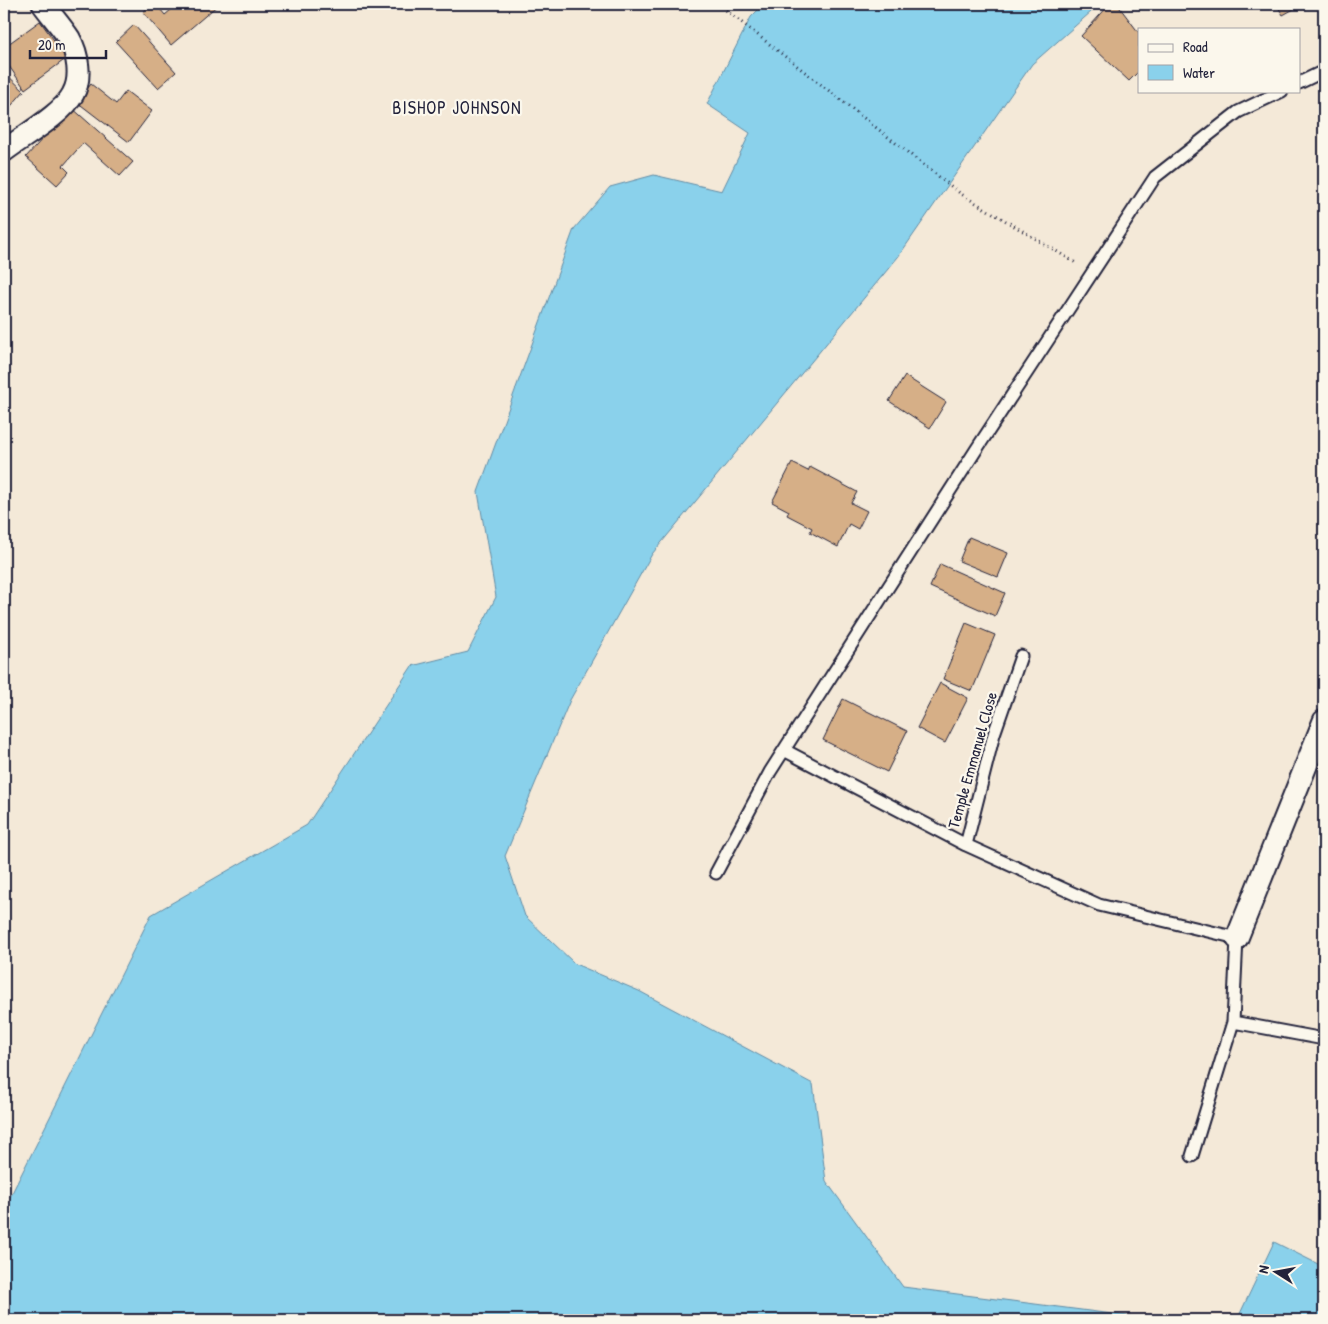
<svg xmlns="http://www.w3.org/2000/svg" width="1328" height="1324" viewBox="0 0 1328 1324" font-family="'Patrick Hand',sans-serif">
<rect width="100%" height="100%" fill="#f4e9d8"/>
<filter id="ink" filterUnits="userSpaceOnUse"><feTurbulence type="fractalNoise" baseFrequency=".02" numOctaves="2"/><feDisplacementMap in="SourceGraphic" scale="10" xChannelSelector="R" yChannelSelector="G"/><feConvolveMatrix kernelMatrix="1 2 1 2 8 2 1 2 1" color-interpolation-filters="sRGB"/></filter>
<g filter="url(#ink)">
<path fill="#8ad1eb" stroke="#608ba5" d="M764 4H1100L1032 64 898 257 652 554 570 700 505 856 525 916 575 964 639 991 813 1084 826 1181 903 1287 1159 1320H4V1209L151 915 307 825 412 666 468 652 496 597 478 492 574 229 610 187 654 175 722 191 750 133 707 104 751 17Z
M1274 1242 1324 1267V1320H1237Z"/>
<path fill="#d6af87" stroke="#22223b" d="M152 4H156L165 15 178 4H219L171 45 143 12Z
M1110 4H1117L1139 33V71L1129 81 1081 36Z
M1276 4H1303L1283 15Z
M40 21 67 58 25 89 4 59V47Z
M134 25 176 72 158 88 116 42Z
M4 72 24 91 5 113 4 112Z
M91 84 116 104 126 91 152 111 129 142 77 102Z
M71 107 133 162 120 176 83 143 63 166 69 172 57 185 26 157Z
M905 376 946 402 930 428 889 401Z
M792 463 808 471 810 467 857 492 851 503 867 511 858 529 849 524 838 547 810 532 812 528 787 515 789 511 772 502Z
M969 537 1008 553 998 577 959 561Z
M940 564 1005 593 995 616 930 587Z
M966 623 995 635 972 691 943 679Z
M940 683 968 698 945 743 917 728Z
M843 699 907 731 887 772 823 740Z"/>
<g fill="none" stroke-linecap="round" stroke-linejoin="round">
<g stroke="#22223b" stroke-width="15">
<path id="service" d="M1299 83 1324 71
M784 750 966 845 1099 905 1237 938 1233 1022 1192 1156
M966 845 994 734 1021 656
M716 873 770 772 784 750 976 450 1155 177 1238 112 1282 91
M1233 1022 1324 1039"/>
</g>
<g stroke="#22223b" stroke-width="25">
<path id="minor" d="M4 151C22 137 63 114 73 94 82 78 78 54 69 38 61 26 51 15 43 4
M1237 938 1324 721"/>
</g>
<path stroke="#22223b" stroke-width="3" stroke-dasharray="1 4" stroke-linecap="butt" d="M718 4 961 194 1076 263"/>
<use href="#service" stroke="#fbf7ec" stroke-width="11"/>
<use href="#minor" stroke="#fbf7ec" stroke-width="21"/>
</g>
</g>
<g text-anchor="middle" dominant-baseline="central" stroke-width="4.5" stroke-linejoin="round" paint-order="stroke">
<g font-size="16" fill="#22223b" stroke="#fbf7ec">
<text transform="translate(972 760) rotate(-74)">Temple Emmanuel Close</text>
</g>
<g font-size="18" letter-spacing="1" fill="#22223b" stroke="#fbf7ec">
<text x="457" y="107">BISHOP JOHNSON</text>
</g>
</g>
<rect width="1328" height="1324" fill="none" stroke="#fbf7ec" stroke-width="20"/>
<rect x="10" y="10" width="1308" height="1304" fill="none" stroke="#22223b" stroke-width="2" filter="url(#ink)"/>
<rect x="1138" y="28" width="162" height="65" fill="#fbf7ec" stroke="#a4a2a5"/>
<rect x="1148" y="44" width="25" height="8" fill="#fbf7ec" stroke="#a4a2a5"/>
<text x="1183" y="52" font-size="15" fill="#22223b">Road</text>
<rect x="1148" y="65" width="25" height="15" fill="#8ad1eb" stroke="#a4a2a5"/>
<text x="1183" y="78" font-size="15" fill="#22223b">Water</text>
<g transform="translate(1276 1272) rotate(281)" stroke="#fbf7ec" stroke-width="4" paint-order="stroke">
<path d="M0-4L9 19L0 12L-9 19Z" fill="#22223b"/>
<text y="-8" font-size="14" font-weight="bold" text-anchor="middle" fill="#22223b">N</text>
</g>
<path d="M30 50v8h76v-8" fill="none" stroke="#22223b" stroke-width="2.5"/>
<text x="38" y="50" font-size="15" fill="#22223b" stroke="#fbf7ec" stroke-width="4" paint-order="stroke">20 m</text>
</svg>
